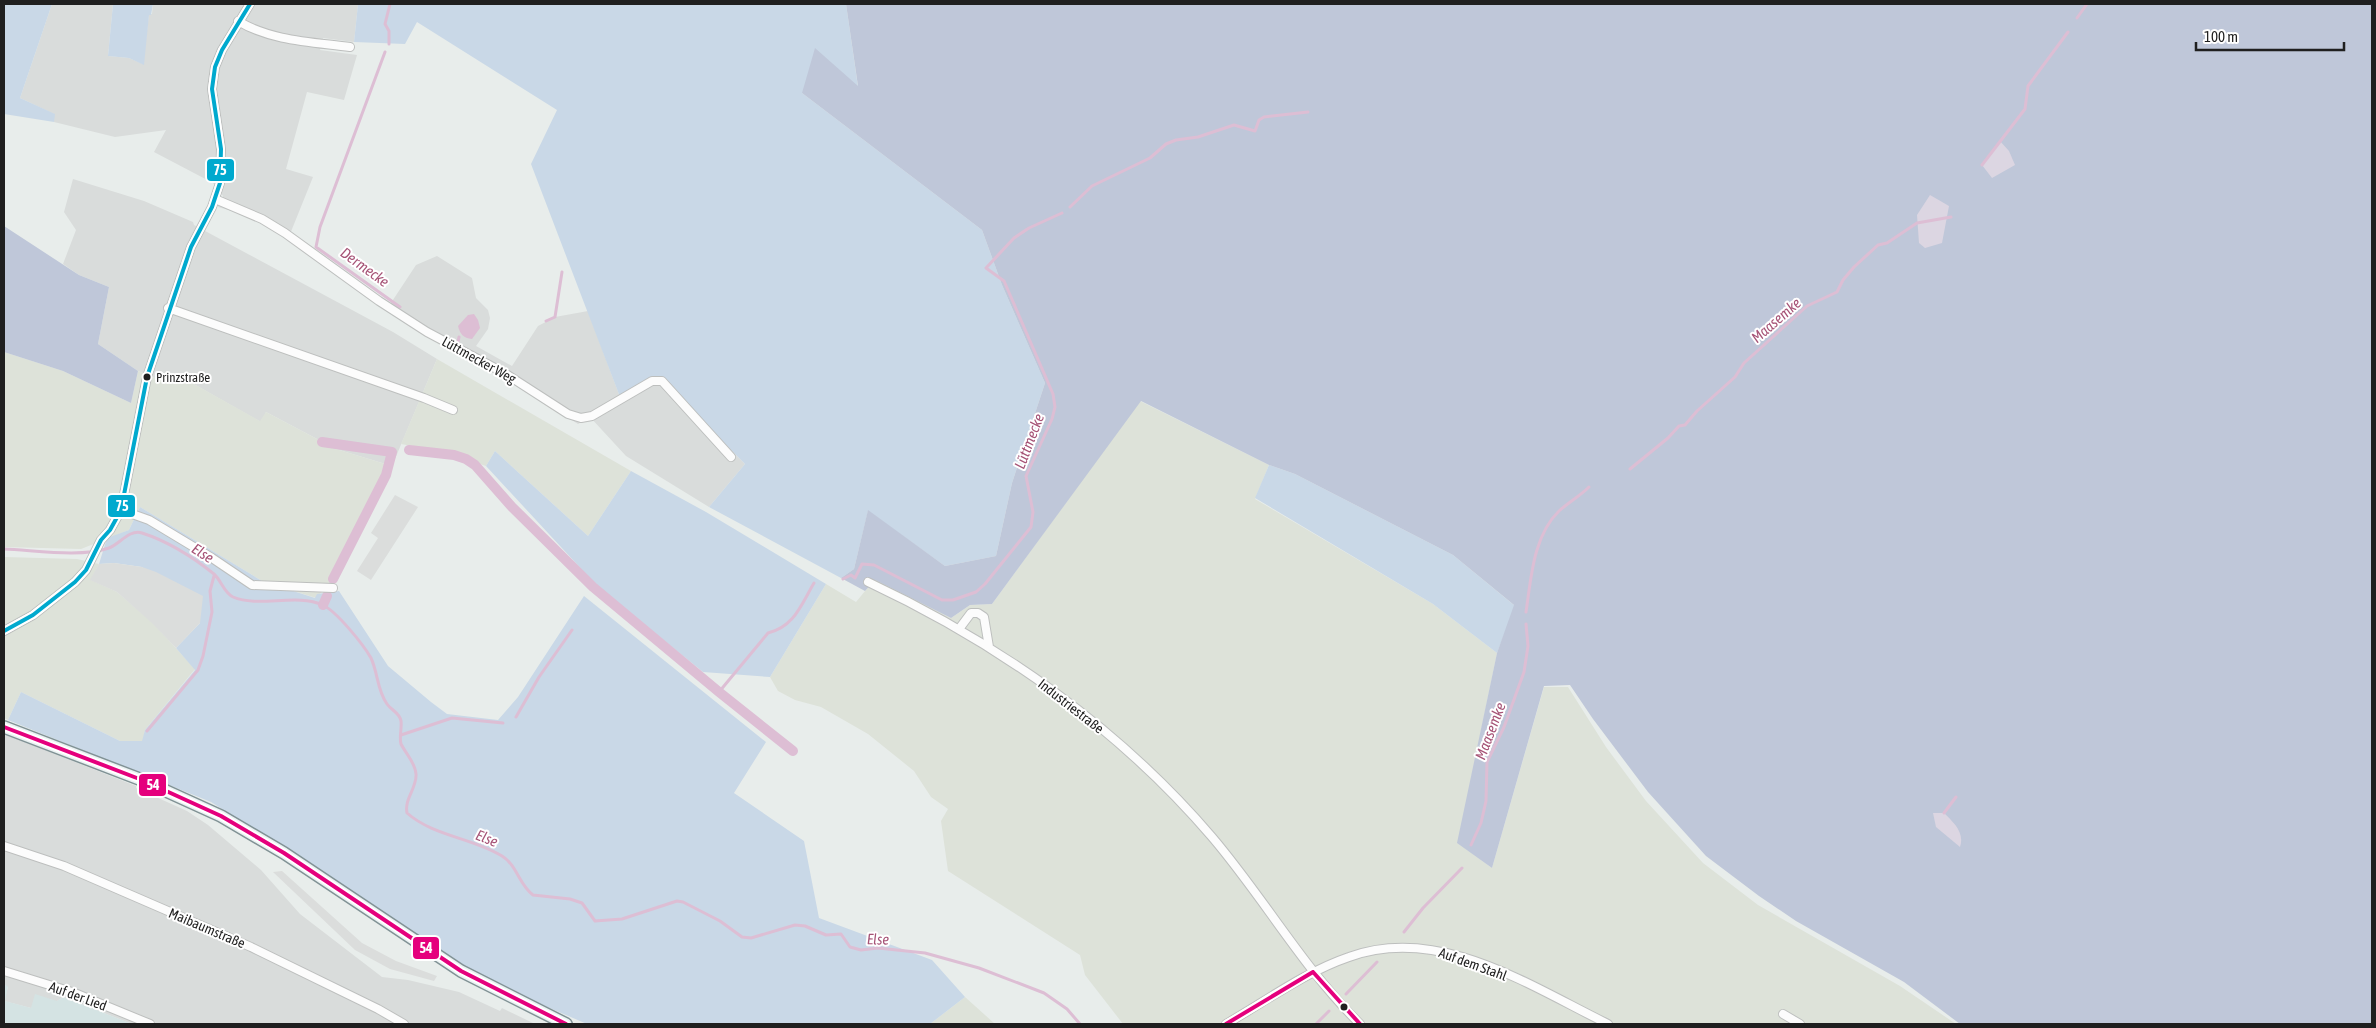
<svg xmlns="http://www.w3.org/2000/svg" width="2376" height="1028" viewBox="0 0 2376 1028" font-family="'Asap Condensed',sans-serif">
<rect width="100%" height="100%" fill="#e8edeb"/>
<path fill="#d9dcdb" d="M52 4H113L108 56 129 58 143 64 149 14H152L153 4H358L354 42 323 38 320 50 357 55 344 100 307 92 286 169 313 177 288 239 256 218 218 207 223 196 213 183 154 152 166 130 115 137 54 122V114L20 98Z
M73 179 144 201 193 222 194 225 393 332 437 359 392 466 336 449 266 412 261 422 176 374 170 384 138 371 98 344 109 287 79 275 63 264 76 230 64 212Z
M437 256 472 278 476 298 488 310 490 318 488 329 476 346 512 366 538 326 555 317 588 311 620 397 659 377 745 464 709 507 626 456 590 417 578 424 523 389 428 337 387 309 416 265Z
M4 734 136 786V788L187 811 208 825 261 870 300 914 382 977 408 980 459 992 500 1011 502 1008 535 1024H132L63 997 57 1001 31 1008 4 1001 8 987 4 985Z"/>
<path fill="#dde2d9" d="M4 352 63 371 131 403 138 371 170 384 176 374 260 421 266 412 336 449 392 466 338 574 316 598 262 581 140 507 129 530 81 549 4 547Z
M437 359 631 471 588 536 495 451 486 466 477 463 470 456 401 444Z
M1140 401 1269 465 1255 499 1433 604 1497 653 1458 843 1492 868 1544 687H1568L1606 747 1646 801 1703 863 1758 905 1900 986 1956 1024H1123L1085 975 1080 955 948 871 941 821 948 809 931 797 914 771 868 734 821 707 795 700 778 691 770 677 826 584 856 602 875 579 951 618 970 605 992 604Z
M4 557 77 559 99 564 91 580 117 592 153 623 195 669 145 730 143 741H120L21 692 8 720 4 718Z
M965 997 995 1024H930Z"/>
<path fill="#d4e3e3" d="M4 985 8 986 5 1001 31 1008 35 994 57 1001 63 997 132 1024H4Z"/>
<path fill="#c9d8e7" d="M4 4H52L20 98 55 114 54 122 4 114Z
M113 4H153L151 15H149L144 65 129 58 108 56Z
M358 4H846L858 87 802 93 982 230 1002 285 1045 383 1012 483 996 556 945 566 868 511 854 569 841 578 709 507 745 464 659 377 620 397 531 164 557 110 417 22 405 44 354 42Z
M495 451 588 536 631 471 706 512 826 584 770 677 703 672 598 587 486 466Z
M1269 465 1295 474 1453 555 1515 606 1497 653 1433 604 1255 498Z
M140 507 262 581 315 598 317 594 339 591 388 666 431 702 447 714 498 720 518 697 584 596 766 742 734 793 804 841 819 918 932 960 965 997 930 1024H587L489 982 336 881 211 802 8 720 21 692 120 741H142L145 730 195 670 176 648 200 623 142 567 114 563 99 564 107 538 129 530Z"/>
<path fill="#bfc7d9" d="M846 4H2372V1024H1960L1904 982 1796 921 1759 896 1706 856 1648 792 1593 719 1570 685 1544 686 1492 868 1457 843 1497 653 1514 605 1453 555 1295 474 1269 465 1141 401 992 604 970 605 951 618 875 580 865 591 841 578 854 569 868 510 945 566 996 556 1012 483 1045 383 1002 285 982 230 802 93 815 48 858 86Z
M4 226 79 275 109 287 98 344 138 371 131 403 63 371 4 352Z"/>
<path fill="#dcd6e2" d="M2000 141 2009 151 2015 165 1992 178 1982 165Z
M1930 195 1949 206 1942 243 1925 248 1919 243 1917 215Z
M1933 813H1944C1953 822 1965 832 1960 847L1936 827Z"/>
<path fill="#dbdddc" d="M395 495 418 507 371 580 357 571 378 538 371 533Z
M114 563 142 567 156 572 203 596 200 623 176 648 152 623 117 592 90 580 99 564Z
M282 871 362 943 396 961 437 976 434 981 390 969 355 950 273 872Z"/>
<path fill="#ddbed4" d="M474 314 478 320 480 328 472 339C463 338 460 334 458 326L468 315Z"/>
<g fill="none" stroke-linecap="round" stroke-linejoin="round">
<path stroke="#ddbed4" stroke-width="3" d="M2077 18 2087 4
M389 44V31L385 24 390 4
M385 52 320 227 316 247 400 307
M1982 165 2025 109 2028 86 2068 32
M1070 207 1092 186 1150 158 1166 144 1176 140 1198 137 1234 125 1255 131 1259 120 1264 117 1308 112
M546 321 555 317 562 272
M458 342 459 337
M1630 469 1668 438 1679 426 1685 425 1697 411 1735 377 1744 363 1807 306 1837 292 1843 280 1854 267 1878 245 1887 243 1917 223 1951 217
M4 549C34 550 80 558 109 548 120 544 129 529 142 533 167 541 194 558 214 574 221 580 224 593 233 597 259 608 296 593 323 605 337 612 363 644 371 658 378 673 377 690 387 704 391 710 400 713 401 721 402 728 399 737 401 744 406 754 415 762 416 774 417 788 404 799 407 813 433 836 473 838 502 856 517 865 519 885 533 895L570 899 582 903 595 921 622 919 677 901 683 902 720 921 742 937 751 938 795 925 805 926 826 935 841 934 850 947 861 950 878 948 925 953 979 968 1044 993 1067 1009 1080 1024
M843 579 851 575 855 578 862 564 874 565 942 600H953L976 592 985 584 1031 527 1033 512 1026 476 1052 419 1055 407 1053 394 1004 281 986 268 1014 238 1029 228 1062 213
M1526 612C1531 579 1533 536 1559 511 1569 502 1580 496 1589 487
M719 692 768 633C794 627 801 605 814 583
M516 717 539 677 572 630
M147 731 198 670 203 656 212 612 210 591 214 576
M401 735 452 718 503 723
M1944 813 1956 797
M1471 845 1481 823 1486 801 1487 762 1504 727 1524 672 1528 646 1526 624
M1404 932 1423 908 1462 868
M1346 994 1377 962
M1316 1024 1329 1011"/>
<path stroke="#ddbed4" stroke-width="10" d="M322 442 392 452 386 475 333 579
M409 450 454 455 466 459 475 465 512 507 593 587 719 692 793 751
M323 605 327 596"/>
<g stroke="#bdbfbe" stroke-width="10">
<path id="minor" d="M238 21C271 41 313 42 350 47
M215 199 262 219 285 233 379 301 427 332 506 374 568 414 581 418 592 416 652 381H662L731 457
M168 308 424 398 453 410
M121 510 149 520 212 558 252 585 333 588
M868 582C998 643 1119 728 1212 837 1264 898 1303 968 1360 1024
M959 629 971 613H978L984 617 989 647
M4 631 33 615 75 582 86 570 101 540 110 530 121 510 147 377 191 247 212 207 220 183 221 149 212 89 215 67 222 50 250 4
M4 846 64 866 251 947 378 1009 404 1024
M4 971 72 992 150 1024
M1783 1014 1800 1024
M1226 1024C1266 1001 1305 972 1349 957 1439 924 1530 986 1608 1024"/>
</g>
<g stroke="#819295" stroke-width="14">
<path id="secondary" d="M4 727 142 780 221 816 284 853 461 971 566 1024"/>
</g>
<use href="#minor" stroke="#fcfcfc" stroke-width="8"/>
<use href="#secondary" stroke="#ebf2f3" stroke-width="11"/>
<g stroke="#fff" stroke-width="8">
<path id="bus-1" d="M4 727 142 780 221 816 284 853 461 971 566 1024
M1313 972 1360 1024
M1226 1024 1313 972"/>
</g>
<g stroke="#fff" stroke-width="8">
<path id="bus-2" d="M4 631 33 615 75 582 86 570 101 540 110 530 121 510 147 377 191 247 212 207 220 183 221 149 212 89 215 67 222 50 250 4"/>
</g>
<use href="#bus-1" stroke="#e5007d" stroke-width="4"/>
<use href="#bus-2" stroke="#00a9ce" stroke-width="4"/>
</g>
<g fill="#1f1f1f" stroke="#fff" stroke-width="2">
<circle cx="147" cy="377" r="4.5"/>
<circle cx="1344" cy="1007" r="4.5"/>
</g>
<g text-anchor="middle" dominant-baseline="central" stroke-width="4" stroke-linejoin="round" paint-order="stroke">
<g font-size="13" fill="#1f1f1f" stroke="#fff" text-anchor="start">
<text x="156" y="377">Prinzstraße</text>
</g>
<g font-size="14" fill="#1f1f1f" stroke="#fff">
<text transform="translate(479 360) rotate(29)">Lüttmecker Weg</text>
<text transform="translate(1071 706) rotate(38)">Industriestraße</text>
<text transform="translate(207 928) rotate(23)">Maibaumstraße</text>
<text transform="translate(1473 964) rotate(20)">Auf dem Stahl</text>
<text transform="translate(78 996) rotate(20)">Auf der Lied</text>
</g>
<g font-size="15" font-style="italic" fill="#a65376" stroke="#fff">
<text transform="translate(365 267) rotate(36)">Dermecke</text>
<text transform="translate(1776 320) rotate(-41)">Maasemke</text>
<text transform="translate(1029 441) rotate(-69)">Lüttmecke</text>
<text transform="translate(203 553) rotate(33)">Else</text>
<text transform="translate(1490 731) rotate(-69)">Maasemke</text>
<text transform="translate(487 838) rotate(22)">Else</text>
<text transform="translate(878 939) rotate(1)">Else</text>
</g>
</g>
<g stroke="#fff" stroke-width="2">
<rect x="206" y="158" width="29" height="24" rx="5" fill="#00a9ce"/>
<rect x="107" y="494" width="29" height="24" rx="5" fill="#00a9ce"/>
<rect x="138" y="773" width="29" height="24" rx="5" fill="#e5007d"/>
<rect x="412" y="936" width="28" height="24" rx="5" fill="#e5007d"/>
</g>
<g font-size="14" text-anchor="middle" font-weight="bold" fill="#fff">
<text x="220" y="175">75</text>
<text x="122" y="511">75</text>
<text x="153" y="790">54</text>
<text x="426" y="953">54</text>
</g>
<rect width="2376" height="1028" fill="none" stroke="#1f1f1f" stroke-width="10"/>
<path d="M2196 42v8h148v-8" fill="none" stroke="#1f1f1f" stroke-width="2.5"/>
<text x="2204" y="42" font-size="15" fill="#1f1f1f" stroke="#ffffff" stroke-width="4" paint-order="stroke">100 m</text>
</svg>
